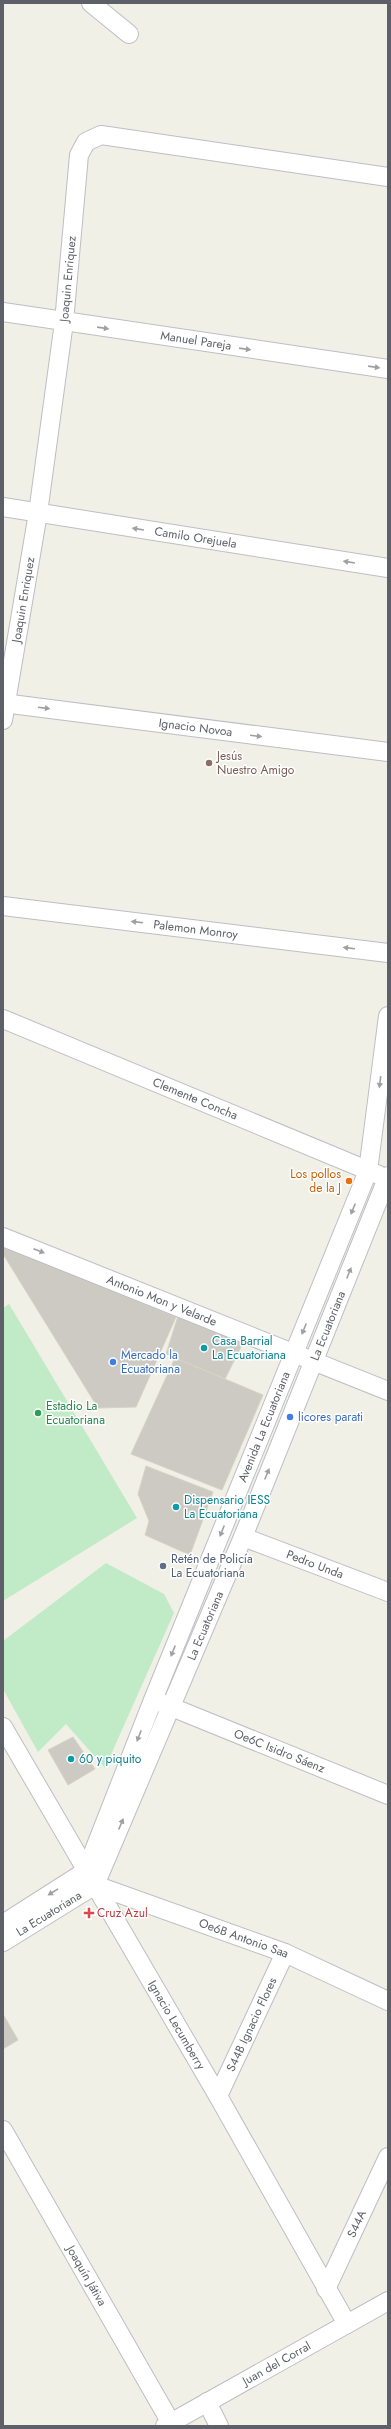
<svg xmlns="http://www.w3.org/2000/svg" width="391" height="2429" viewBox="0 0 391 2429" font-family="Jost,sans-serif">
<rect width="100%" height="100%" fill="#f1f0e6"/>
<path fill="#c0ebc6" d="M9 1304 137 1518 3 1601V1308Z
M106 1563 164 1594 174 1613 105 1768 66 1724 38 1752 3 1689V1641Z"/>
<path fill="#cccac2" stroke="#d6d3c3" d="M3 1246 176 1317 136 1407 98 1408 3 1254Z
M178 1316 243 1343 225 1379 166 1354Z
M175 1358 263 1395 222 1490 131 1454Z
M146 1466 213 1492 190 1555 145 1535 149 1521 138 1494Z
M73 1737 95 1769 68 1785 48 1750Z
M3 2014 18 2040 3 2049Z"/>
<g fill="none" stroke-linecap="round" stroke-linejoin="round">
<g stroke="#bdbec5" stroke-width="20">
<g id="minor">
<path d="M91 3 129 34"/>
<path id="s1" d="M3 312 388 369"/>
<path id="s2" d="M3 507 388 568"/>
<path id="s3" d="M3 703 388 752"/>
<path id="s4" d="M3 720 38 513 64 322 79 155 86 142 101 135 388 177"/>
<path id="s5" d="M3 906 388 953"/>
<path id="s6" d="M3 1019 379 1175"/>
<path id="s7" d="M3 1237 388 1391"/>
<path id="s8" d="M243 1537 388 1592"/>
<path id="s9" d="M159 1702 388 1795"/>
<path id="s10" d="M3 1727 218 2096 347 2324"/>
<path id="s11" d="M95 1885 285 1953 388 2001"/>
<path id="s12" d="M3 1924 86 1871 153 1700 368 1171 388 1016"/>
<path id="s13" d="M3 1942 95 1885 243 1537 388 1176"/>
<path id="s14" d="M218 2096 285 1953"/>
<path id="s15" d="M3 2130 171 2423"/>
<path id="s16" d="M326 2289 388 2157"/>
<path d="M207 2402 219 2426"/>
<path id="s17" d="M165 2426 388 2301"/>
</g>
</g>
<use href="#minor" stroke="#fff" stroke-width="18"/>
</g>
<defs><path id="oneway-solid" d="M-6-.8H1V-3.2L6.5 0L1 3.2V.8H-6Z"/></defs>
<g fill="#9ea0a4">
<use href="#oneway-solid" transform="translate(103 328) rotate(8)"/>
<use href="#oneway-solid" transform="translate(245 349) rotate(8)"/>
<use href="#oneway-solid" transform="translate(374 367) rotate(8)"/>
<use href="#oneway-solid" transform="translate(138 529) rotate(-171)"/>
<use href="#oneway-solid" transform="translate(349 562) rotate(-171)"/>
<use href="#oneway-solid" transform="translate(44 708) rotate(7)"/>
<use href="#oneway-solid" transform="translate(256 736) rotate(7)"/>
<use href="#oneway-solid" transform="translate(137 922) rotate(-173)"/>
<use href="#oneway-solid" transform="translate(349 948) rotate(-173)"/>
<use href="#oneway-solid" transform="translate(380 1082) rotate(97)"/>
<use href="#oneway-solid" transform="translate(353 1209) rotate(112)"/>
<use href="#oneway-solid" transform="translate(39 1251) rotate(21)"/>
<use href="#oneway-solid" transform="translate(349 1273) rotate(-68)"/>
<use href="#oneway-solid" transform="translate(304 1329) rotate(112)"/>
<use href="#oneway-solid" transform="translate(267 1474) rotate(-68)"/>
<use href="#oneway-solid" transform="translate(222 1531) rotate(112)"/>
<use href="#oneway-solid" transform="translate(173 1651) rotate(112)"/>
<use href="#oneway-solid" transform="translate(139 1736) rotate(111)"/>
<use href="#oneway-solid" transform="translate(121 1824) rotate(-67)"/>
<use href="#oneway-solid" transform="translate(53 1892) rotate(148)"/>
</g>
<circle fill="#8d6e63" stroke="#fff" stroke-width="1.5" cx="209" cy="763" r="4"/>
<circle fill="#e8710a" stroke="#fff" stroke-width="1.5" cx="349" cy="1181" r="4"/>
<g fill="#0f9aa8" stroke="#fff" stroke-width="1.5">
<circle cx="204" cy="1348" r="4"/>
<circle cx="176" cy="1507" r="4"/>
<circle cx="71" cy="1759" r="4"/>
</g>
<g fill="#3f7fe0" stroke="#fff" stroke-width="1.5">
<circle cx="113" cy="1362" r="4"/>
<circle cx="290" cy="1417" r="4"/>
</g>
<circle fill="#2e9e5b" stroke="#fff" stroke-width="1.5" cx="38" cy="1413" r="4"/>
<circle fill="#5c6f8a" stroke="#fff" stroke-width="1.5" cx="163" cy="1566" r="4"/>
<path fill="#e0444e" stroke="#fff" stroke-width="1.5" d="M87 1907h4v4h4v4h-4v4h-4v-4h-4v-4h4z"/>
<g text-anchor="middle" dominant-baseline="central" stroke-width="3" stroke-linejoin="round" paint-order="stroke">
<g font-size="12" fill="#5d6068" stroke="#fff">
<text stroke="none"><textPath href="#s4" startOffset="446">Joaquin Enriquez</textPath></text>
<text stroke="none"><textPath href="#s1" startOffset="195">Manuel Pareja</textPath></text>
<text stroke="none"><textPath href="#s2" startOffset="195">Camilo Orejuela</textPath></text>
<text stroke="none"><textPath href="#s4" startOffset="122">Joaquin Enriquez</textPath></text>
<text stroke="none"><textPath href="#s3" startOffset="194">Ignacio Novoa</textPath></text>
<text stroke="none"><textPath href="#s5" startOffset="194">Palemon Monroy</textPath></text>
<text stroke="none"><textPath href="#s6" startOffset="208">Clemente Concha</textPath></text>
<text stroke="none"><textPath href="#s7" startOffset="171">Antonio Mon y Velarde</textPath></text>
<text stroke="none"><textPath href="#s13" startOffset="714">La Ecuatoriana</textPath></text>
<text stroke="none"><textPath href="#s12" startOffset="577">Avenida La Ecuatoriana</textPath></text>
<text stroke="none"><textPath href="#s8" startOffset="77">Pedro Unda</textPath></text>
<text stroke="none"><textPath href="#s13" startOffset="390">La Ecuatoriana</textPath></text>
<text stroke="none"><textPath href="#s9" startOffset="130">Oe6C Isidro Sáenz</textPath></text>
<text stroke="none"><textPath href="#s13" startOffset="54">La Ecuatoriana</textPath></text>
<text stroke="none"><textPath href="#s11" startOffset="158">Oe6B Antonio Saa</textPath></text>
<text stroke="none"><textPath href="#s10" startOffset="345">Ignacio Lecumberry</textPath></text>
<text stroke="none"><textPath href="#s14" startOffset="79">S44B Ignacio Flores</textPath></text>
<text stroke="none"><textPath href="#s16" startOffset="72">S44A</textPath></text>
<text stroke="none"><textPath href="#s15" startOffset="168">Joaquín Játiva</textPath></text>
<text stroke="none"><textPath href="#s17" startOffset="128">Juan del Corral</textPath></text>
</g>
<g font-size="12" fill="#785e54" stroke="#fff" text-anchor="start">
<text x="217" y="756">Jesús<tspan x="217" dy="14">Nuestro Amigo</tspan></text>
</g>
<g font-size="12" fill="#c56008" stroke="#fff" text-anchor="end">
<text x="341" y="1174">Los pollos<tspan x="341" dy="14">de la J</tspan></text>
</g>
<g font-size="12" fill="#0d838f" stroke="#fff" text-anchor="start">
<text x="212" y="1341">Casa Barrial<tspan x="212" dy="14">La Ecuatoriana</tspan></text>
<text x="184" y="1500">Dispensario IESS<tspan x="184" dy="14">La Ecuatoriana</tspan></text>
<text x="79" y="1759">60 y piquito</text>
</g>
<g font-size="12" fill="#366cbe" stroke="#fff" text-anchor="start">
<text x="121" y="1355">Mercado la<tspan x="121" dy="14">Ecuatoriana</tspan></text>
<text x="298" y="1417">licores parati</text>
</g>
<g font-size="12" fill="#27864d" stroke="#fff" text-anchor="start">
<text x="46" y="1406">Estadio La<tspan x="46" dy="14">Ecuatoriana</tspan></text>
</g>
<g font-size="12" fill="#4e5e75" stroke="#fff" text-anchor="start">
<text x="171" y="1559">Retén de Policía<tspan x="171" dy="14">La Ecuatoriana</tspan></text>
</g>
<g font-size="12" fill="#be3a42" stroke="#fff" text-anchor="start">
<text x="97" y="1913">Cruz Azul</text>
</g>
</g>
<rect width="391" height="2429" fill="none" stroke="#5d6068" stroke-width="8"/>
</svg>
